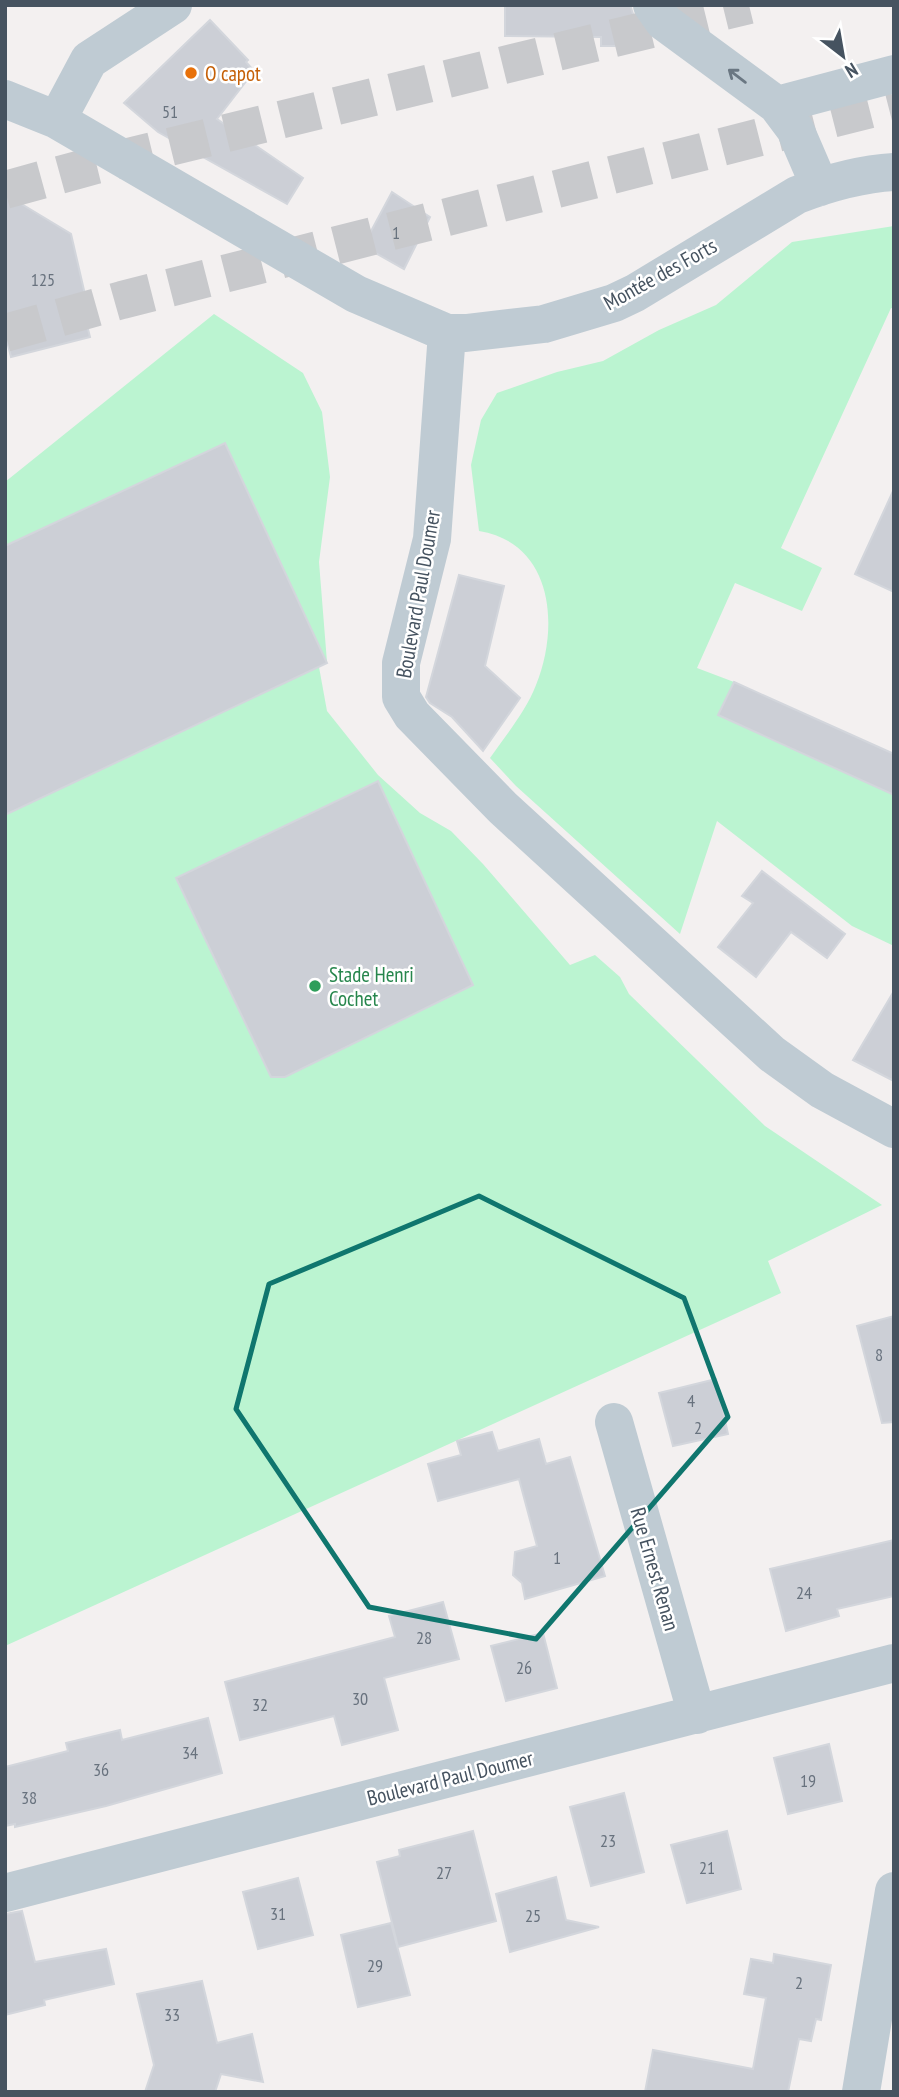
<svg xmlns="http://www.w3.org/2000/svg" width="899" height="2097" viewBox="0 0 899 2097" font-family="'PT Sans Narrow',sans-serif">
<rect width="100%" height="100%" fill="#f3f0f0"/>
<path fill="#bbf4d1" d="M894 226V309L891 308 781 548 822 568 802 611 735 583 697 668 734 682 719 715 894 795V946L852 926 717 821 680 934 516 786 490 758C506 735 526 711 536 685 560 626 553 543 479 531L471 465 481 420 497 393 557 372 603 361 659 330 716 305 792 242Z
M214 314 303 373 322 412 330 477 319 562 327 662 319 667 327 711 378 775 420 813 451 831 483 864 570 965 595 955 620 977 629 994 765 1126 882 1205 768 1261 781 1293 5 1646V482Z"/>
<path fill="#cccfd6" stroke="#d3d6dc" stroke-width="2" d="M505 5H630L634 17 644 31 627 46H601V37L505 36Z
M210 20 248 60 246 62 254 71 217 119 303 178 287 204 158 132 124 103Z
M392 192 430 217 404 269 363 246Z
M5 194 71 234 86 299 81 301 90 337 11 357 5 333Z
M225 443 327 663 5 815V546Z
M894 489V592L855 574Z
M459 575 504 586 485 666 520 698 483 751 452 717 430 703 426 697Z
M734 682 894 754V795L718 715Z
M378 781 473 985 285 1077H271L176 878Z
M762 871 845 934 827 958 791 932 756 977 718 947 753 903 742 896Z
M894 991V1081L853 1060Z
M894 1316V1422L882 1423 857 1326Z
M716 1379 728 1434 673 1446 659 1393Z
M492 1432 498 1451 539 1439 546 1464 570 1457 605 1576 525 1599 522 1583 513 1575 515 1552 537 1546 519 1479 438 1501 428 1464 461 1455 457 1441Z
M894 1540V1596L837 1609 839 1616 786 1631 770 1569Z
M443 1602 459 1659 384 1678 398 1730 342 1745 334 1716 240 1740 225 1682 395 1637 389 1616Z
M543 1633 557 1688 506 1701 491 1646Z
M208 1718 222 1773 106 1806 15 1827V1824L5 1826V1767L68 1751 66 1743 120 1730 122 1740Z
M829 1744 842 1801 788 1814 774 1758Z
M624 1793 644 1872 591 1886 570 1807Z
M473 1831 496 1921 398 1947 377 1862 400 1856 399 1850Z
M727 1831 741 1889 687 1903 671 1845Z
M556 1877 566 1920 599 1927 510 1952 496 1894Z
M298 1878 313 1935 258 1949 243 1892Z
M22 1911 35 1962 106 1949 114 1984 44 2000 45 2005 5 2015V1914Z
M391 1923 410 1995 358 2007 341 1935Z
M774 1954 831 1965 821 2020 816 2019 811 2041 799 2039 788 2092H645L653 2050 753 2069 766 1998 744 1994 751 1959 773 1963Z
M202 1981 217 2043 252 2034 263 2082 221 2074 215 2092H145L154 2065 137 1994Z"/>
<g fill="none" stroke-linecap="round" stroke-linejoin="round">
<path stroke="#c8c9cc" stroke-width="38" stroke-dasharray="38 19" stroke-linecap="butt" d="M5 190 96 165 749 5
M5 333 122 300 894 103"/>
<path stroke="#bfcbd3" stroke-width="38" d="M652 5 664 22 777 105 795 129 820 187
M5 99 57 120 356 294 447 333H466L544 324 614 303 635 293 797 195C828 183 860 174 894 172
M777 105 894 74
M57 120 89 60 173 5
M447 333 432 539 401 663V697L412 715 503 808 772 1054 822 1090 894 1129
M614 1422 697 1715
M5 1893 894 1663
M861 2092 894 1891"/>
</g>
<defs><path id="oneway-shaft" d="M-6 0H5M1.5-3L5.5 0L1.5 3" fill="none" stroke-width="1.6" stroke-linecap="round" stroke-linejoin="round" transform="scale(1.75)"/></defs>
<use stroke="#6a7782" href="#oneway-shaft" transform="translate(737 76) rotate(-143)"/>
<path fill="none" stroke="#0f766e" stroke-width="5" stroke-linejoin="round" d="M479 1196 684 1298 728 1417 536 1639 369 1607 236 1409 269 1284Z"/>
<circle fill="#e8710a" stroke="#fff" stroke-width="2.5" cx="191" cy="73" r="7"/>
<circle fill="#2e9e5b" stroke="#fff" stroke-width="2.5" cx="315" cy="986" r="7"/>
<g text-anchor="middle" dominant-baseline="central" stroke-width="5" stroke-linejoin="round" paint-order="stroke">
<g font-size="18" fill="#68727e">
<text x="170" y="111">51</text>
<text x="396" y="232">1</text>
<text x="43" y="279">125</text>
<text x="879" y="1354">8</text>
<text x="691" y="1400">4</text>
<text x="698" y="1427">2</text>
<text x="557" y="1557">1</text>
<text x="804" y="1592">24</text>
<text x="424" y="1637">28</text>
<text x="524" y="1667">26</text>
<text x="360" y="1698">30</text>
<text x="260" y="1704">32</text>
<text x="190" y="1752">34</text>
<text x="101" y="1769">36</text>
<text x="808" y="1780">19</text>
<text x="29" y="1797">38</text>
<text x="608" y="1840">23</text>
<text x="707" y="1867">21</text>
<text x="444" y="1872">27</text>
<text x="278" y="1913">31</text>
<text x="533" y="1915">25</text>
<text x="375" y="1965">29</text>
<text x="799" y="1982">2</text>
<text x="172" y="2014">33</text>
</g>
<g font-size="21" fill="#c56008" stroke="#fff" text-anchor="start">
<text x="205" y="73">O capot</text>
</g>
<g font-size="21" fill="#465360" stroke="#fff">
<text transform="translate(660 274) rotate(-29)">Montée des Forts</text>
<text transform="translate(418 594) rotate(-80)">Boulevard Paul Doumer</text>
<text transform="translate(655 1569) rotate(74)">Rue Ernest Renan</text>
<text transform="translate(450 1778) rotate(-14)">Boulevard Paul Doumer</text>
</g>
<g font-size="21" fill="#27864d" stroke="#fff" text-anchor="start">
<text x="329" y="974">Stade Henri<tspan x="329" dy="24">Cochet</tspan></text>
</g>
</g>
<rect width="899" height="2097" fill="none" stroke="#465360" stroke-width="14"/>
<g transform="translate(843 56) rotate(149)" stroke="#ffffff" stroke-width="5" paint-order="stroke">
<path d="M0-5L12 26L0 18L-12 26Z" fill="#465360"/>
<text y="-10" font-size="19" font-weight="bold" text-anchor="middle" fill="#465360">N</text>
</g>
</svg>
